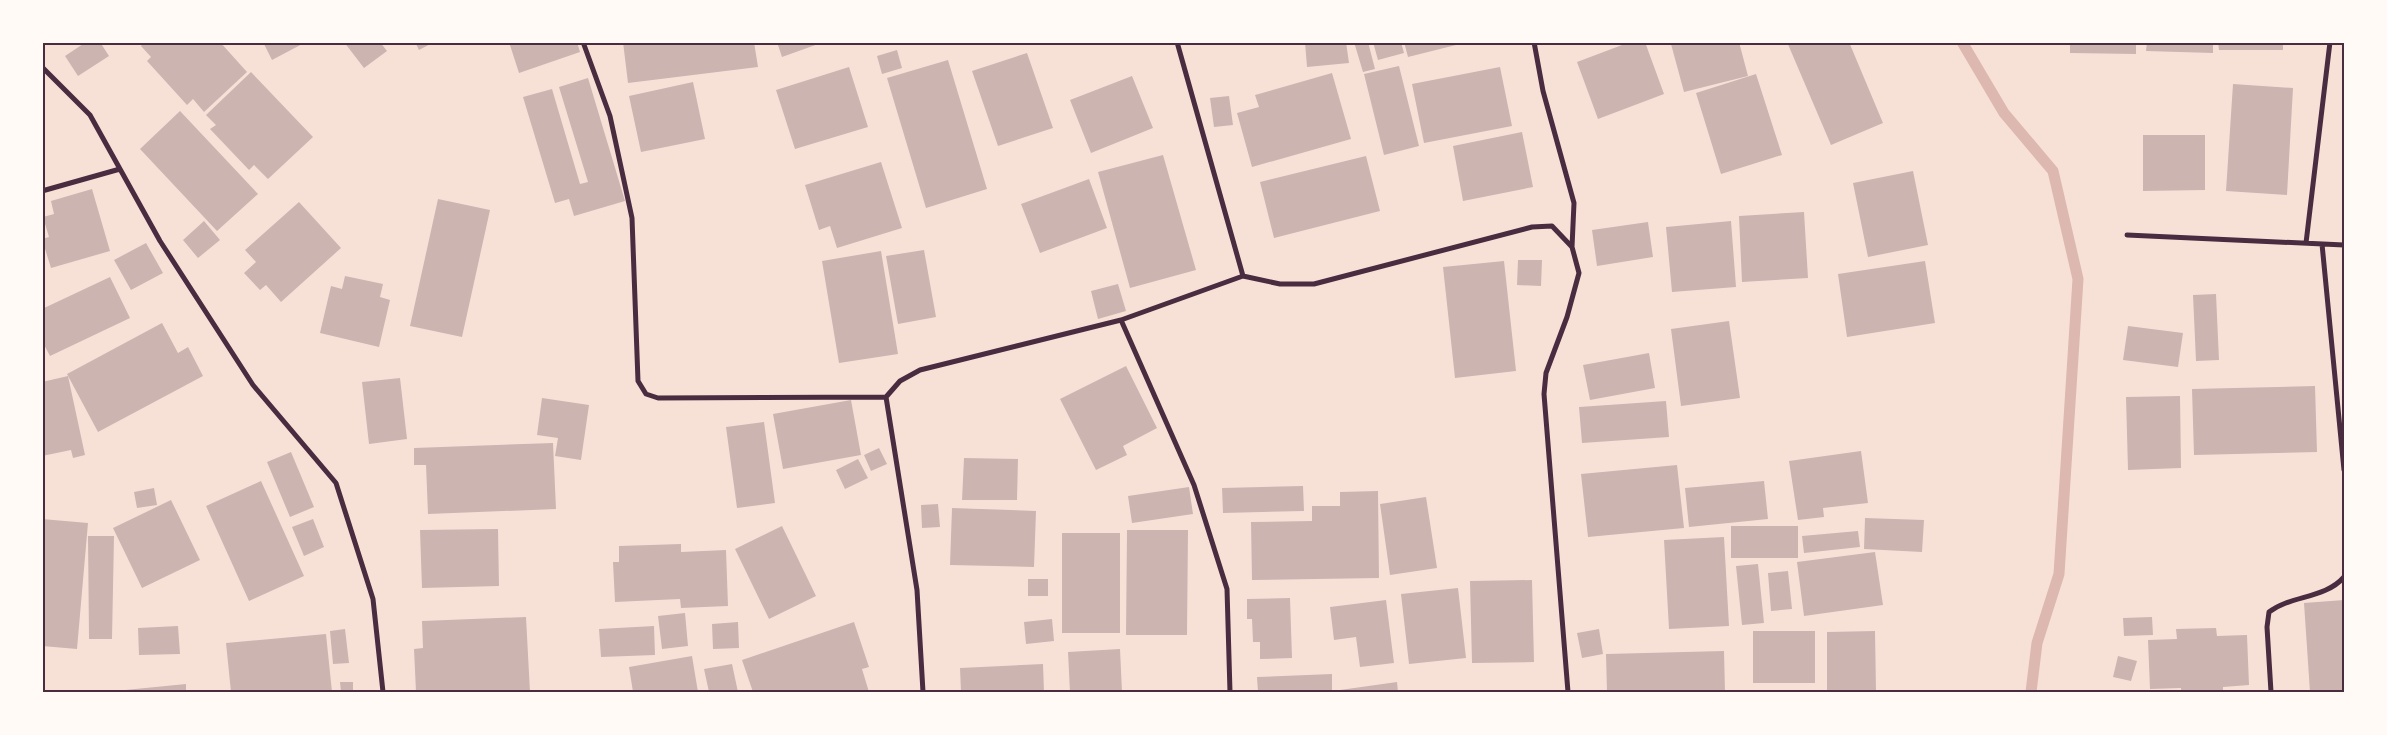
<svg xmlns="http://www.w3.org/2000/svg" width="2387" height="735" viewBox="0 0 2387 735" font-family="Arial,sans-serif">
<rect width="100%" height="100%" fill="#f7e1d7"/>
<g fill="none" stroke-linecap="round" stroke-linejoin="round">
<path stroke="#dcb8b0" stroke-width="11" d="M1962 42 2004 113 2053 171 2078 279 2059 574 2037 643 2031 692"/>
</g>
<path fill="#ccb4b1" d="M86 42H100L109 56 78 76 65 56Z
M144 42H220L247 72 204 112 193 99 187 105 147 61 151 57 141 46Z
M263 42H306L272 60Z
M344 42H380L387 51 364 68Z
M415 42H434L419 50Z
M509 42H577L580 52 519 73Z
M623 42H754L758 67 628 83Z
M777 42H821V43L782 57Z
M1305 42H1346L1349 63 1307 67Z
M1354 42H1368L1375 69 1363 72Z
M1373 42H1401L1404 53 1378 60Z
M1404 42H1464V43L1408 57Z
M1630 42H1645L1664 94 1598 119 1577 62Z
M1678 42H1739L1748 76 1684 92 1671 44Z
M1787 42H1849L1883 123 1831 145Z
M2070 42H2136V54L2070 53Z
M2147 42H2213V53L2146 51Z
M2218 42H2283V50H2219Z
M897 50 902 68 882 74 877 56Z
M1027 53 1053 128 998 146 972 71Z
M948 60 987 189 926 208 887 78Z
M1399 66 1419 146 1384 155 1364 74Z
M849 67 868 127 795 149 776 90Z
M1500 67 1512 126 1424 143 1412 84Z
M251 72 313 137 268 179 254 165 249 170 210 129 216 125 206 115Z
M1332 73 1351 139 1252 167 1237 113 1259 107 1255 95Z
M1756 74 1782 155 1721 174 1696 93Z
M1132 76 1153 128 1091 153 1070 100Z
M588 78 625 201 574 216 569 199 555 203 523 97 552 89 580 184 588 182 559 87Z
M693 82 705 139 641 152 629 96Z
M2233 84 2293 88 2287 195 2226 191Z
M1229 96 1233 125 1214 127 1210 98Z
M180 111 258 194 217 231 140 149Z
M1522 132 1533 187 1463 201 1453 146Z
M2143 135H2205V190L2143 191Z
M1163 155 1196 270 1130 288 1098 172Z
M1366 156 1380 211 1274 238 1260 182Z
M881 162 902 228 837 248 830 226 819 230 805 185Z
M1913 171 1928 245 1868 257 1853 183Z
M1089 179 1107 228 1040 253 1021 204Z
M92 189 110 251 51 268 42 239 49 237 43 217 54 214 51 201Z
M438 199 490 210 462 337 410 326Z
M299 202 341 248 281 302 266 285 260 290 244 273 256 262 245 250Z
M1804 212 1808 278 1742 282 1739 216Z
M204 221 220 240 198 258 183 240Z
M1731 221 1736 287 1672 292 1666 227Z
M1648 222 1653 257 1597 266 1592 230Z
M146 243 163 273 131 290 114 260Z
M924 250 936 317 898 324 886 256Z
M881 251 898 354 839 363 822 261Z
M1518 260H1542L1541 286 1517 285Z
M1504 261 1516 371 1455 378 1443 267Z
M1925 261 1935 323 1847 337 1838 274Z
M345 276 383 284 380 297 390 300 379 347 320 333 331 286 342 289Z
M110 277 130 318 50 356 42 341V309Z
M1118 284 1126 311 1098 319 1091 291Z
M2216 294 2219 360 2196 361 2193 295Z
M1729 321 1740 398 1681 406 1671 329Z
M162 323 178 353 188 347 203 376 98 432 67 374Z
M2128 326 2183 333 2178 367 2123 360Z
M1649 353 1655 388 1590 400 1583 365Z
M1126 366 1157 428 1123 446 1127 455 1096 470 1060 399Z
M68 376 85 455 73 458 71 450 42 456V382Z
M400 378 407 439 369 444 362 382Z
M2315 386 2317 452 2194 455 2192 389Z
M2180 396 2181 468 2128 470 2126 397Z
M542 398 589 405 581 460 555 456 558 438 537 435Z
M851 400 861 455 783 469 773 414Z
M1666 401 1669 437 1582 443 1579 407Z
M764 422 775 503 737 508 726 427Z
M553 443 556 509 428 514 426 465H414V448Z
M879 448 887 464 871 471 864 455Z
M1861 451 1868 503 1823 508 1824 517 1798 520 1789 461Z
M291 452 314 507 290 517 267 462Z
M964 458 1018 459 1017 500H962Z
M858 459 868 478 845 489 836 470Z
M1677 465 1684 528 1588 537 1581 474Z
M261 481 304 576 249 601 206 506Z
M1764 481 1768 519 1689 527 1685 488Z
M1303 486 1304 511 1223 513 1222 488Z
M1189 487 1193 514 1132 523 1128 496Z
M154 488 157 505 137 508 134 492Z
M1378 491 1379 578 1252 580 1251 522 1312 521V506H1340V492Z
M1426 497 1437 568 1390 575 1380 504Z
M171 500 200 560 142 588 113 528Z
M938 504 940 527 922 528 921 505Z
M952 508 1036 511 1034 567 950 565Z
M1865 518 1924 520 1922 552 1864 549Z
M42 519 88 523 77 649 42 646Z
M313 519 324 547 304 556 292 527Z
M782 526 816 596 769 619 735 549Z
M1731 526H1798V558H1731Z
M498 529 499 586 422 588 420 530Z
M1127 530H1188L1187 635H1126Z
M1858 531 1860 547 1804 553 1802 536Z
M1062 533H1120V633H1062Z
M88 536H114L112 639H89Z
M1724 537 1729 626 1669 629 1664 540Z
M681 544V552L726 550 728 606 681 608 680 599 615 602 613 562H619V546Z
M1875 552 1883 605 1804 616 1797 562Z
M1758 564 1764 623 1742 625 1736 566Z
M1788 571 1792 609 1771 611 1768 573Z
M1028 579H1048V596H1028Z
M1532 580 1534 662 1472 663 1470 581Z
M1458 588 1466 658 1409 664 1401 594Z
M1290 598 1292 658 1260 659V642H1253L1252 619H1247V599Z
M1386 600 1394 663 1360 667 1356 637 1334 640 1330 607Z
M2344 600V692H2310L2304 603Z
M685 613 688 646 662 649 658 616Z
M526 617 530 692H416L414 649 423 648 422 621Z
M2152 617 2153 635 2124 636 2123 618Z
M1052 619 1054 641 1026 644 1024 622Z
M738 622 739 648 713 649 712 624Z
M854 622 869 667 862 669 869 692H753L742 660Z
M178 626 180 654 139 655 138 628Z
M654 626 655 655 601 657 599 629Z
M2216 628 2217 636 2247 635 2249 685 2223 687V692H2181V688L2150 689 2148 640 2177 639 2176 629Z
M345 629 349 663 333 664 330 631Z
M1599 629 1603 654 1582 658 1577 633Z
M1753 631H1815V683H1753Z
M1875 631 1876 692H1827V632Z
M326 634 332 692H231L226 643Z
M1120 649 1122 692H1070L1068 652Z
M1724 651 1725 692H1607L1606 654Z
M692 656 698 692H633L629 667Z
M2118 656 2137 661 2131 681 2113 677Z
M732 664 738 692H709L704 669Z
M1043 664 1044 692H961L960 668Z
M1332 674V692H1258L1257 677Z
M340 682H353V692H341Z
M1397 682 1398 692H1340V690Z
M186 684V692H126L125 690Z"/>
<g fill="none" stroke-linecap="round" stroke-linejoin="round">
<path stroke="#4a2c40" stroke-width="5" d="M583 42 610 116 632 218 638 381 646 394 658 398 886 397
M1177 42 1243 276
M1534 42 1543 91 1574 203 1572 247 1579 273 1567 317 1546 373 1544 394 1568 692
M42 67 90 115 160 241 253 385 336 483 373 599 383 692
M42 191 120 169
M2127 235 2344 245
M2306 243 2330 42
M2322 244 2344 470
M1121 320 1194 485 1227 589 1230 692
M923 692 917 590 886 397 900 381 920 370 1121 320 1243 276 1280 284H1314L1532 227 1552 226 1572 247
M2271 692 2267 627 2269 612C2291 595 2325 599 2344 577"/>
</g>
<rect width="2387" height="735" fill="none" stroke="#fffaf5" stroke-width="88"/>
<rect x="44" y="44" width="2299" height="647" fill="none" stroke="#4a2c40" stroke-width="2"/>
</svg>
